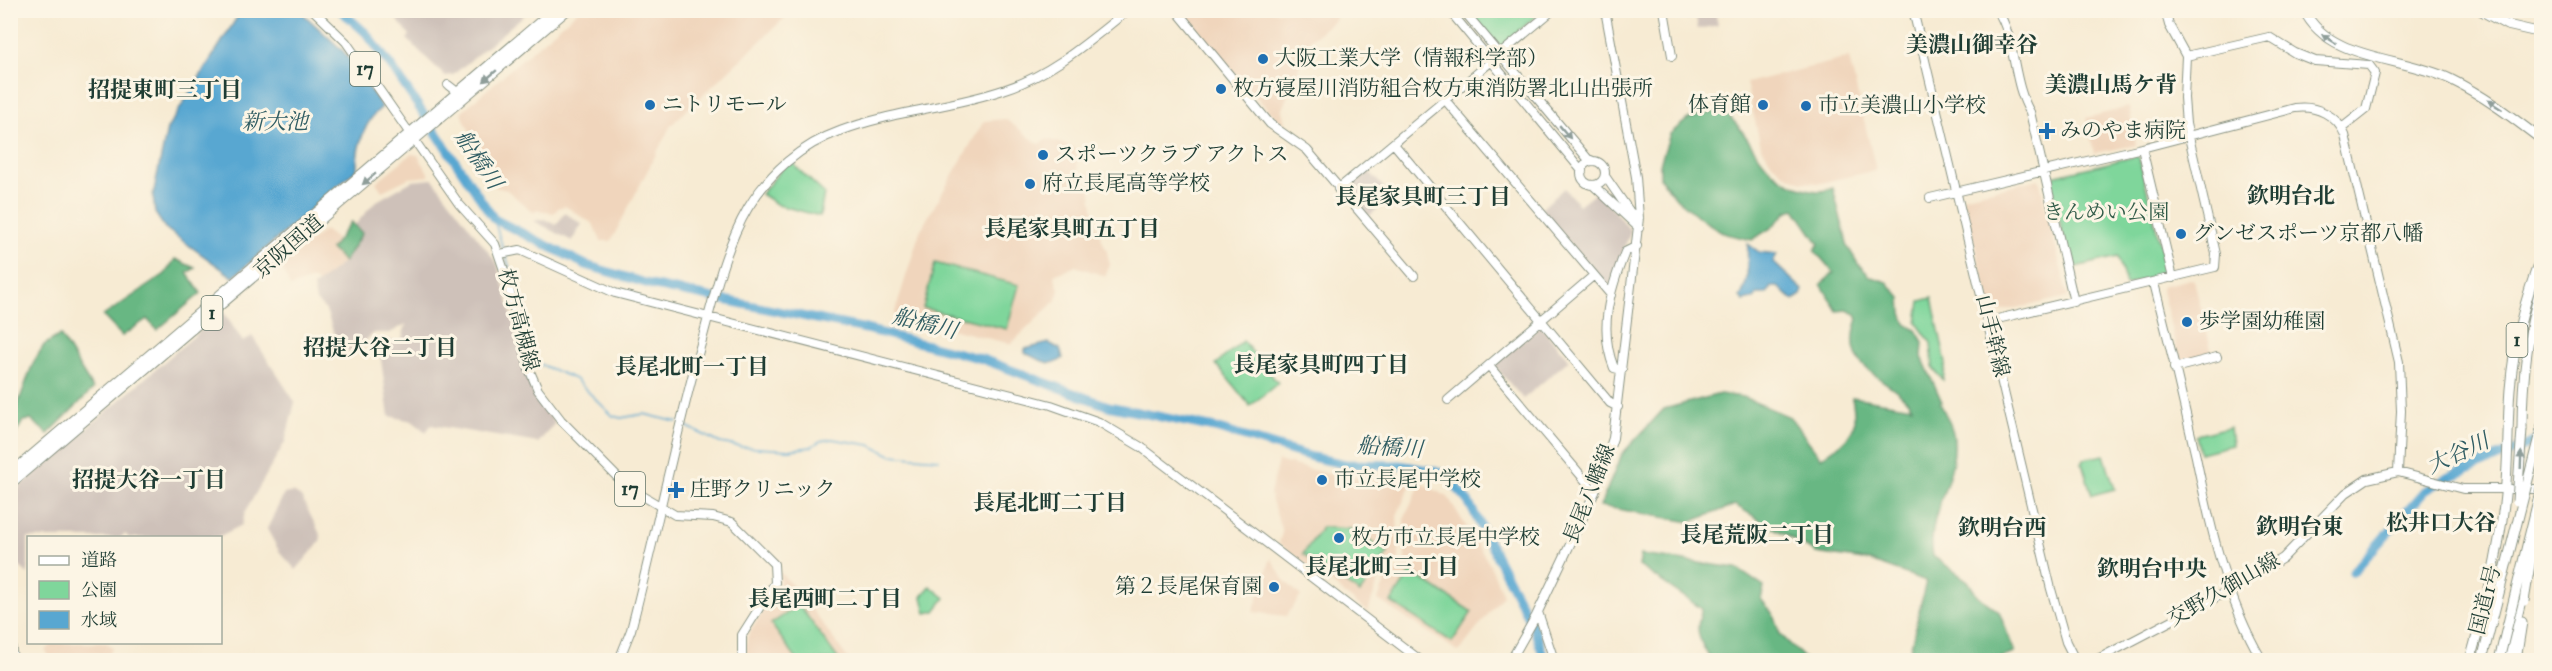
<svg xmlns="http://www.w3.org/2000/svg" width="2552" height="671" viewBox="0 0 2552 671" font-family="'IM FELL DW Pica','Noto Serif JP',serif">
<rect width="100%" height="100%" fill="#fcf5e5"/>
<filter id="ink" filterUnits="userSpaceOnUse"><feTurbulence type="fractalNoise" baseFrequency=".0167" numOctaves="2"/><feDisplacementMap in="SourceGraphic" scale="12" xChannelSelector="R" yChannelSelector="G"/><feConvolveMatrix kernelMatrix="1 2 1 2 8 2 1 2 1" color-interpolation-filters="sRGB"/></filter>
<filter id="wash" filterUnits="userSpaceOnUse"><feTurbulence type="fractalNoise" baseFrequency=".008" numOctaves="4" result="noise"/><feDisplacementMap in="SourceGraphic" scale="24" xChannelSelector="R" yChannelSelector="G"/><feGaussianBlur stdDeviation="1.35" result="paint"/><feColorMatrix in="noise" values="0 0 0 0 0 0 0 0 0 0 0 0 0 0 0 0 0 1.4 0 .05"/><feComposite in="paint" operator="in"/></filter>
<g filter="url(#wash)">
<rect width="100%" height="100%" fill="#f7ebd3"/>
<path fill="#f0d5bc" d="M579 10 791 12 671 125 611 241H601L593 224 565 206 558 208 554 213 539 210 533 212 507 190 495 187 461 112Z
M1186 11H1336V19L1309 41 1282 110 1286 128 1251 92 1190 20Z
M1849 58 1876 170 1821 183 1802 182 1784 174 1770 161 1761 146 1746 83Z
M2129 107 2136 145 2094 153 2086 118Z
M1005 119 1039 144 1048 139 1075 148 1080 186H1090L1095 223 1107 252 1110 265 1105 276 1075 266 1054 275 1059 289 1056 300 1011 344 894 315 920 231 984 121Z
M411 154 418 155 430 176 409 178 382 191 376 182Z
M2039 179 2068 297 1993 313 1962 197Z
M325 230 336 239 331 249 344 262 319 284 312 279 290 287 281 265Z
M2191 279 2194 280 2212 353 2211 356 2183 363 2180 362 2176 348 2161 286Z
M1278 461 1336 476 1411 484 1397 515 1399 559 1378 581 1368 612 1279 543 1282 532 1270 494Z
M1421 483 1448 497 1490 565 1503 595 1459 652 1378 600 1385 582 1405 561 1404 519Z
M1271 558 1283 579 1301 596 1286 616 1253 612Z
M779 571 802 596 849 660H746L747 637 775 592 780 582Z
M48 643H107L113 648 105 660H52L45 650 51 646Z"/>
<path fill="#cec1b9" d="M380 11H529L453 75 445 76 407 39 410 35 391 13 385 17Z
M1685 11H1715L1718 25 1698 29 1696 17 1686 19Z
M1369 171 1392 197 1369 216 1346 191Z
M433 179 497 263 526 367 539 400 555 423 538 443 431 425 426 432 412 421 389 416 378 339 401 342 406 324 390 333H374L360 345 341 355 326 310 316 301 313 287 344 262 357 243 354 226 375 202 412 181Z
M1564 188 1579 205 1597 191 1631 231 1609 286 1606 287 1541 209Z
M565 213 582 224 572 241 534 221 545 219 556 225Z
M223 311 243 342 252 336 295 402 285 442 245 512 242 525 218 537 129 538 125 534 120 538H28V574L11 559V494Z
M1540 326 1569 360 1523 399 1494 365Z
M293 492 301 497 321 536 320 542 296 570 279 551 267 529 284 494Z"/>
<path fill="#7fd69b" stroke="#4f8a68" stroke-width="1.5" d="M1468 11H1542L1500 47Z
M2137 156 2139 158 2167 273 2126 285 2118 257 2071 268 2050 180 2053 176Z
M793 160 796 167 824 193 820 216 778 205 761 194 785 165Z
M935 263 1019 285 1007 329 923 308Z
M1932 298 1946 363 1943 380 1933 368 1931 343 1917 323 1920 301Z
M1243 341 1278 383 1250 406 1216 364Z
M2230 427 2232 445 2200 453 2196 435Z
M2104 455 2115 489 2092 495 2082 463 2084 459Z
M1322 527 1352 529 1388 553 1360 593 1303 554Z
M1411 572 1472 612 1452 642 1391 602Z
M930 586 945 598 935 611 926 613 922 597Z
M799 605 839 660H797L771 624Z"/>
<path fill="#67b783" stroke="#437a5c" stroke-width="1.5" d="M1722 110C1756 137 1757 177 1806 189 1818 192 1822 192 1833 188L1848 247 1858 264 1871 277 1887 282 1901 298 1902 313 1906 324 1916 330 1923 342 1922 357 1942 402 1940 403C1944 412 1951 423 1953 433 1961 476 1925 513 1933 556L1968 581 1976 594 1999 612 2015 653 1994 660H1908L1926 581 1870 561 1816 553 1735 505 1690 522 1600 506 1622 454 1664 409 1720 394 1743 397 1790 417 1821 458C1851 436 1859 435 1852 397L1912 407C1891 375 1838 373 1858 319L1856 314 1847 310 1837 311 1821 284 1834 273 1814 250 1819 244 1795 209 1788 211 1771 228 1752 240 1726 234 1704 221 1677 199 1660 178V164L1670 134 1688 119Z
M351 222 362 233 344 262 331 249Z
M175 259 195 268 187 273 201 293 157 330 147 319 122 336 103 316 165 274Z
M60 335 93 389 48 434 31 420 23 421 11 442V423L33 363 44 345Z
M1641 555 1736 568 1764 587 1761 599 1773 614 1780 634 1806 660H1711C1699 641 1694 631 1702 609L1639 566Z"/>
<path fill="#58a7d1" stroke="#3c7282" stroke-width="1.5" d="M241 11H300L343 51 382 107C365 120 356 147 357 169L233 277 165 228 155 213 153 195 167 129Z
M1748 244 1759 252 1777 254 1773 262 1803 290 1801 295 1793 300 1778 287H1771L1766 294H1757L1754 298 1744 301 1740 297C1751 280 1746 263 1748 244Z
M1049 343 1060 349 1063 358C1051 369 1037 358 1025 353V349Z"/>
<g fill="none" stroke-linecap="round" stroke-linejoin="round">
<path stroke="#58a7d1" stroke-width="1.5" d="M494 219 503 249
M506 256 537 363 575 379 613 416 621 418 644 414 677 422
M684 425 720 443 742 447 789 450 811 447 820 441 832 439 870 445 891 455 939 459"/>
<path stroke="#58a7d1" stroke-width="9" d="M340 10 366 33 394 70 494 219 586 265 655 286 866 329 982 359 1108 406 1215 428 1312 457 1345 464 1399 465 1439 472 1450 479 1469 503 1534 629 1545 660
M2353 572 2425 491 2447 478 2542 439"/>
</g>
</g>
<g filter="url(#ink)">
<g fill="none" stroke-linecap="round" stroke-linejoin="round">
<g stroke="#8b9484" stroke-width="10">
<path id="secondary" d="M1176 10 1270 124 1307 150 1414 276
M1449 10 1582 171
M1463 10 1588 159 1593 161
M1664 10 1672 56
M1913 10 2051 589 2066 642 2075 660
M1997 10C2016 38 2012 82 2030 112L2074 302
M2186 56 2269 37 2295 53 2315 61 2369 65 2375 73 2366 109 2342 128
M448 85 457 92
M1446 101 1611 295
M1394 144 1610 403 1618 407
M2142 148 2173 278
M1581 173a12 12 0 1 1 24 0a12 12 0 1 1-24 0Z
M1605 176 1630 212 1639 218
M1593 185 1639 228
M1338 189 1553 10
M1930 198 2142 148 2295 108C2316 105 2337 115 2345 135L2399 362 2401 411 2398 472
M500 254 520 250 615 293 1051 405 1099 422 1141 447 1420 660
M2154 283C2169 341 2183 399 2196 457 2210 526 2226 599 2262 660
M1989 321 2215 267 2216 254 2186 124 2184 98 2186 56 2169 25 2165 10
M1489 366 1595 492
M2174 368 2217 357
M1622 370 1614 368C1598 328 1610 290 1625 252L1637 246
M1448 400 1593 276
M1538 612 1554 660
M10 634 13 660
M619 660 631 630C656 534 675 436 702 340 714 296 725 247 748 208 769 173 801 145 840 131 892 111 950 108 1003 90 1051 75 1088 42 1128 10
M1511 660 1536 616 1595 492 1613 438 1639 218 1636 177 1605 10
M2096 660 2230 590 2283 558 2346 493 2367 479 2398 472 2463 489H2542"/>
</g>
<g stroke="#8b9484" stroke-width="10">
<path id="primary" d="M313 10 346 42 459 204 495 244 506 276 529 369 538 390 561 420 626 486 675 515 713 517 732 522 774 564 775 583 742 635V660"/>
</g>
<g stroke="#8b9484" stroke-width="11">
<path id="highway" d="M2304 10C2328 61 2402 56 2450 79 2483 95 2512 117 2542 140
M2480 10 2507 25 2542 33
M2522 429C2522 378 2527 332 2542 283
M10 474 554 10
M10 484 567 10
M2470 660C2485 608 2498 558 2504 504 2509 465 2507 427 2510 389 2514 343 2525 297 2542 255
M2507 660 2523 592
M2516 660 2522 622"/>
</g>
<use href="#secondary" stroke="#fff" stroke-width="8"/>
<use href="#primary" stroke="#fff" stroke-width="8"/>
<use href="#highway" stroke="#fff" stroke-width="9"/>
<g stroke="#8b9484" stroke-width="11" stroke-linecap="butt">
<path id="highway-bridge" d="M2517 501 2522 429
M2524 601 2537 522
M2482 660 2542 425
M2499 660 2542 484"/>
</g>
<use href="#highway-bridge" stroke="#fff" stroke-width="9"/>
</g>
<defs><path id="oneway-solid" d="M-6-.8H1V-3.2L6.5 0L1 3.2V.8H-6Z" transform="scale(1.5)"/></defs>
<g fill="#8f9e9a">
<use href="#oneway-solid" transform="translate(2329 39) rotate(-148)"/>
<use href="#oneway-solid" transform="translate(490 76) rotate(139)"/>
<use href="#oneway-solid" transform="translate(2495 105) rotate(-146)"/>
<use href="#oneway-solid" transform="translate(1565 132) rotate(50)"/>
<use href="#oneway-solid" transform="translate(369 179) rotate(140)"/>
<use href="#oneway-solid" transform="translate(2521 460) rotate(-88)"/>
</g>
</g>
<g fill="#1f6fb2" stroke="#fcf5e5" stroke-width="2">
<circle cx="1263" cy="59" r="6"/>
<circle cx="1221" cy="89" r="6"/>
<circle cx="650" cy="105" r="6"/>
<circle cx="1763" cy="105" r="6"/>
<circle cx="1806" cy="106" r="6"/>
<path d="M2044 122h6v6h6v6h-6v6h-6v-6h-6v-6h6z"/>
<circle cx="1043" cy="155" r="6"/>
<circle cx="1030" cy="184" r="6"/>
<circle cx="2181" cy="234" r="6"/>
<circle cx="2187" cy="322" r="6"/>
<circle cx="1322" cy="480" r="6"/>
<path d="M673 481h6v6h6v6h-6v6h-6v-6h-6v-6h6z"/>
<circle cx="1339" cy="538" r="6"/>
<circle cx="1274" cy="587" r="6"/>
</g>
<g text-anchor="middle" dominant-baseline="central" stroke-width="6" stroke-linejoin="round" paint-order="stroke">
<g fill="#fcf5e5" stroke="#617469" stroke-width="1.5">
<rect x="350" y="52" width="30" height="34" rx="4.5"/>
<rect x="201.5" y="296" width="21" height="34" rx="4.5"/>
<rect x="2506.5" y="323" width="21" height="34" rx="4.5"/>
<rect x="615" y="472" width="30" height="34" rx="4.5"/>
</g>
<g font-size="20" font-weight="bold" fill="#1f3d34">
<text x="365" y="69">17</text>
<text x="212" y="313">1</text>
<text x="2517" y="340">1</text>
<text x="630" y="489">17</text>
</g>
<g font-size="21" fill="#1f3d34" stroke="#fcf5e5" text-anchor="start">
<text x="1275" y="59">大阪工業大学（情報科学部）</text>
<text x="1233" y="89">枚方寝屋川消防組合枚方東消防署北山出張所</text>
<text x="662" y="105">ニトリモール</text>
<text x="1751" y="105" text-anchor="end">体育館</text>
<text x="1818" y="106">市立美濃山小学校</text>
<text x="2060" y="131">みのやま病院</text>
<text x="1055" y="155">スポーツクラブ アクトス</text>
<text x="1042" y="184">府立長尾高等学校</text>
<text x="2193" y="234">グンゼスポーツ京都八幡</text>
<text x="2199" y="322">歩学園幼稚園</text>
<text x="1334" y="480">市立長尾中学校</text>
<text x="690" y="490">庄野クリニック</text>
<text x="1351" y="538">枚方市立長尾中学校</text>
<text x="1262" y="587" text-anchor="end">第２長尾保育園</text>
</g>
<g font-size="21" fill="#325c49" stroke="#fcf5e5">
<text x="2106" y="213">きんめい公園</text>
</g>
<g font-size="21" fill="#1f3d34" stroke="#fcf5e5">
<text transform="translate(289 247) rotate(-41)">京阪国道</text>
<text transform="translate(518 320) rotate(75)">枚方高槻線</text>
<text transform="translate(1992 336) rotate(77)">山手幹線</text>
<text transform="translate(1590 494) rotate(-68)">長尾八幡線</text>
<text transform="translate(2224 590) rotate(-30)">交野久御山線</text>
<text transform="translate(2486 600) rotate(-76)">国道1号</text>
</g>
<g font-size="22" font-weight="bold" fill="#1f3d34" stroke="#fcf5e5">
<text x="1972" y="45">美濃山御幸谷</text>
<text x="2111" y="85">美濃山馬ケ背</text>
<text x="165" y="90">招提東町三丁目</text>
<text x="2291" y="196">欽明台北</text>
<text x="1423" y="197">長尾家具町三丁目</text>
<text x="1072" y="229">長尾家具町五丁目</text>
<text x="380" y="348">招提大谷二丁目</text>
<text x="1321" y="365">長尾家具町四丁目</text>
<text x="692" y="367">長尾北町一丁目</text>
<text x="149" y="480">招提大谷一丁目</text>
<text x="1050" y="503">長尾北町二丁目</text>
<text x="2441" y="523">松井口大谷</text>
<text x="2300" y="527">欽明台東</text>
<text x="2002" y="528">欽明台西</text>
<text x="1757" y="535">長尾荒阪二丁目</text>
<text x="1382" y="567">長尾北町三丁目</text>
<text x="2152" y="569">欽明台中央</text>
<text x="825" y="599">長尾西町二丁目</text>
</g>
<g font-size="22" font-style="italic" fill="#305d63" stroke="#fcf5e5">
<text x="275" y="122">新大池</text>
<text transform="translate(478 160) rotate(56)">船橋川</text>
<text transform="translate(925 324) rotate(14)">船橋川</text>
<text transform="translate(1390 448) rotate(4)">船橋川</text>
<text transform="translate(2458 454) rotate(-25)">大谷川</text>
</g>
</g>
<rect width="2552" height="671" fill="none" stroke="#fcf5e5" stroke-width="36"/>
<rect x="27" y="536" width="195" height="108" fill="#fcf5e5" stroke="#a4ab9e" stroke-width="1.5"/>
<rect x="39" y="556" width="30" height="9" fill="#ffffff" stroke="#a4ab9e" stroke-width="1.5"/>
<text x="81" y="566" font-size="18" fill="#1f3d34">道路</text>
<rect x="39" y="581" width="30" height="18" fill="#7fd69b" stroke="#a4ab9e" stroke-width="1.5"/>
<text x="81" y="596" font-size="18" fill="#1f3d34">公園</text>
<rect x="39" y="611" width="30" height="18" fill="#58a7d1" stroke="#a4ab9e" stroke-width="1.5"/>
<text x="81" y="626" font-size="18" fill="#1f3d34">水域</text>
</svg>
